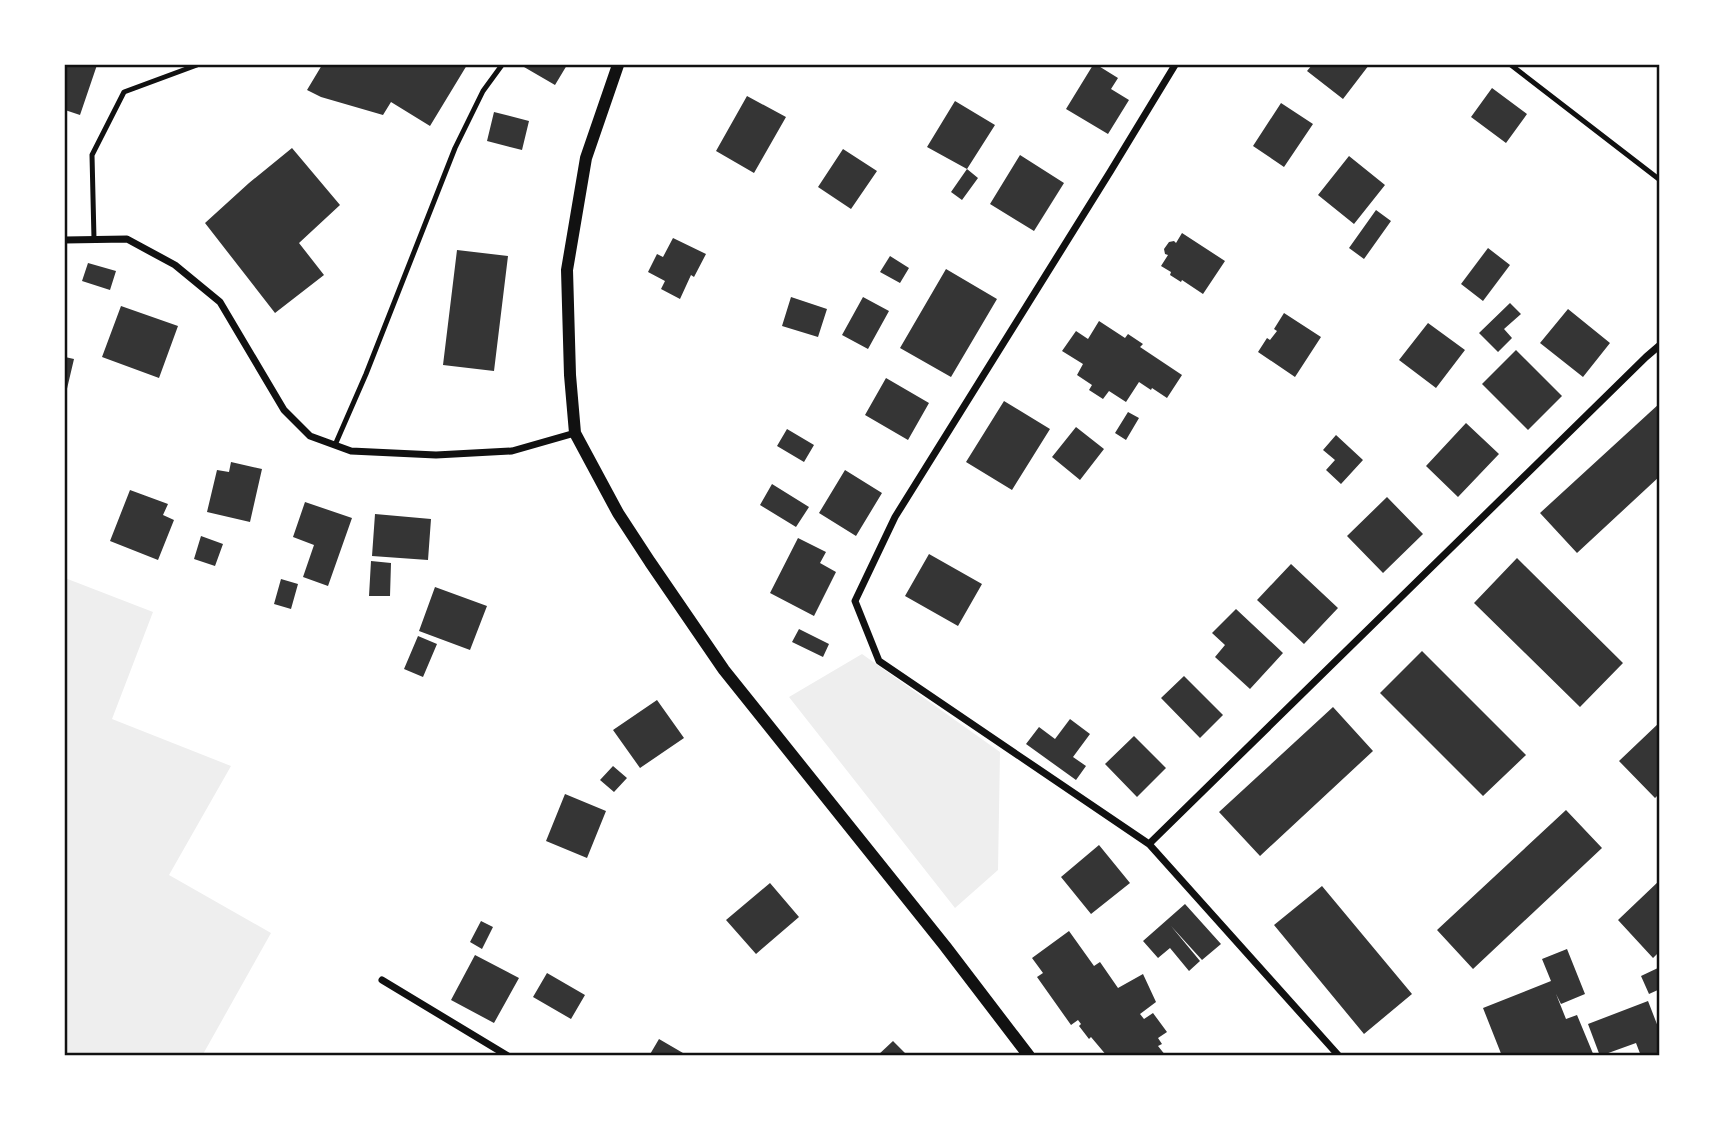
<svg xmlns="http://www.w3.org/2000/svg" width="1725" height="1121" viewBox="0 0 1725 1121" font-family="'Space Grotesk',sans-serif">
<rect width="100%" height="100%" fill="#fff"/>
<path fill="#eee" d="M65 578 153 612 112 719 231 766 169 875 271 933 202 1056H65Z
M862 654 1000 752 998 870 955 908 789 697Z"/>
<path fill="#353535" d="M65 65H97L80 115 65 110Z
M322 65H467L430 126 391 102 383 115 321 97 307 90Z
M525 65H567L555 85 524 67Z
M1093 65H1097L1118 78 1111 89 1129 100 1108 134 1066 109Z
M1312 65H1369L1343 99 1307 71Z
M1492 88 1527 114 1506 143 1471 117Z
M747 96 786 117 754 173 716 151Z
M955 101 995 125 967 169 927 147Z
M1281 103 1313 124 1284 167 1253 146Z
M494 112 529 121 522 150 487 141Z
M292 148 340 205 299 243 324 275 275 313 205 223 249 183Z
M843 149 877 171 851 209 818 187Z
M1020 155 1064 183 1034 231 990 204Z
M1349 156 1385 185 1354 224 1318 195Z
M967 169 978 178 962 200 951 192Z
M1376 210 1391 221 1364 259 1349 248Z
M1182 233 1225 261 1203 294 1182 280 1181 282 1170 275 1171 272 1161 266 1168 255 1165 254 1164 249 1169 242 1174 241 1176 243Z
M673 238 706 254 694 277 691 275 680 299 661 289 665 281 648 272 657 254 663 257Z
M1488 248 1510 265 1483 301 1461 284Z
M457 250 508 256 494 371 443 365Z
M890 256 909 268 900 283 880 272Z
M88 263 116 271 110 290 82 281Z
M946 269 997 299 951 377 900 348Z
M791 297 827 309 818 337 782 326Z
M863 297 889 311 868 349 842 335Z
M1510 303 1521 314 1504 329 1512 338 1498 352 1479 333Z
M121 306 178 326 159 378 102 357Z
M1568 309 1610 343 1583 377 1540 343Z
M1284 313 1321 337 1295 377 1258 352 1267 338 1270 340 1277 331 1274 329Z
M1099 321 1125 338 1128 334 1143 344 1140 347 1182 375 1167 398 1152 388 1151 390 1139 382 1126 402 1109 391 1103 399 1089 390 1092 385 1077 375 1083 364 1062 351 1076 331 1088 339Z
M1428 323 1465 350 1436 388 1399 360Z
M1516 350 1562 396 1528 430 1482 384Z
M65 357 74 359 66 393H65Z
M886 378 929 403 908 440 865 415Z
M1004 401 1050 429 1012 490 966 462Z
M1660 403V476L1577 553 1540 513Z
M1128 412 1139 418 1126 440 1115 433Z
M1466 423 1499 454 1458 497 1426 466Z
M1076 427 1104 449 1080 480 1052 457Z
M787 429 814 445 804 462 777 446Z
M1336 435 1363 460 1341 484 1326 470 1335 460 1323 450Z
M231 462 262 469 250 522 207 512 217 470 229 472Z
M845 470 882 493 856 536 819 513Z
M772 484 809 507 796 527 760 505Z
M130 490 168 504 163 515 174 520 158 560 110 541Z
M1387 497 1423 534 1383 573 1347 536Z
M305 502 352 518 328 586 303 577 314 545 293 537Z
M375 514 431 519 428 560 372 556Z
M201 536 223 544 215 566 194 559Z
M798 538 826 552 820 563 836 572 814 616 770 593Z
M929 554 982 584 958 626 905 596Z
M1517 558 1623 663 1580 707 1474 603Z
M371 561 391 563 390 596H369Z
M1291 564 1338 608 1304 644 1257 600Z
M281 579 298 584 291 609 274 604Z
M435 587 487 606 470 650 419 631Z
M1236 609 1283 653 1250 689 1215 657 1225 645 1212 633Z
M799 629 829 644 823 657 792 642Z
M418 636 437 644 423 677 404 669Z
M1422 651 1526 755 1483 796 1380 693Z
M1184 676 1223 715 1200 738 1161 698Z
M657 700 684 738 640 768 613 730Z
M1333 707 1373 751 1260 856 1219 812Z
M1070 719 1090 734 1073 757 1086 766 1076 780 1026 744 1039 727 1055 739Z
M1660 722V793L1655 798 1619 761Z
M1134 736 1166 768 1137 797 1105 764Z
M613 766 627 778 614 792 600 780Z
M565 794 606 811 587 858 546 841Z
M1566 810 1602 848 1473 969 1437 930Z
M1099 845 1130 883 1091 914 1061 877Z
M1660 880V951L1653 958 1618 920Z
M770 883 799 917 756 954 726 920Z
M1322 886 1412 994 1364 1034 1274 925Z
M1185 904 1221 944 1202 960 1171 926 1200 961 1189 971 1170 948 1158 958 1143 941Z
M481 921 493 927 482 949 470 942Z
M1069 931 1094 966 1100 962 1118 988 1143 974 1156 1002 1140 1014 1144 1019 1153 1013 1167 1032 1158 1038 1162 1044 1158 1046 1166 1056H1107L1091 1037 1089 1039 1079 1026 1081 1024 1078 1020 1071 1025 1037 977 1043 973 1032 958Z
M1567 949 1585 994 1561 1004 1556 994 1566 1019 1577 1015 1594 1056H1502L1483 1008 1551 981 1542 959Z
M475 955 519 978 494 1023 451 1000Z
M1660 967V989L1649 994 1641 976Z
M547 973 585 995 571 1019 533 997Z
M1648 1001 1660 1032V1052L1648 1056H1641L1636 1043 1600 1056 1588 1024Z
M659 1039 683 1053 681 1056H649Z
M893 1041 908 1056H877Z"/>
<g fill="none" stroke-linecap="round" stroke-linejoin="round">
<path stroke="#111" stroke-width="5" d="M1511 65 1660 180
M94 239 92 155 124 92 197 65
M335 445 366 374 455 148 483 91 502 65"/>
<path stroke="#111" stroke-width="7" d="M1175 65 1110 172 895 517 855 601 879 661 1149 844 1339 1056
M65 240 127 239 175 265 220 302 284 410 310 436 351 451 436 455 512 451 575 433
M1149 844 1646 357 1660 345
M382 980 508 1056"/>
<path stroke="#111" stroke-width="12" d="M618 65 586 158 567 270 570 375 575 433 618 513 650 562 724 670 945 946 1029 1056"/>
</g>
<rect width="1725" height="1121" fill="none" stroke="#ffffff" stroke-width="133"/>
<rect x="66" y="66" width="1592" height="988" fill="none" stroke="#111" stroke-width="2.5"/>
</svg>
